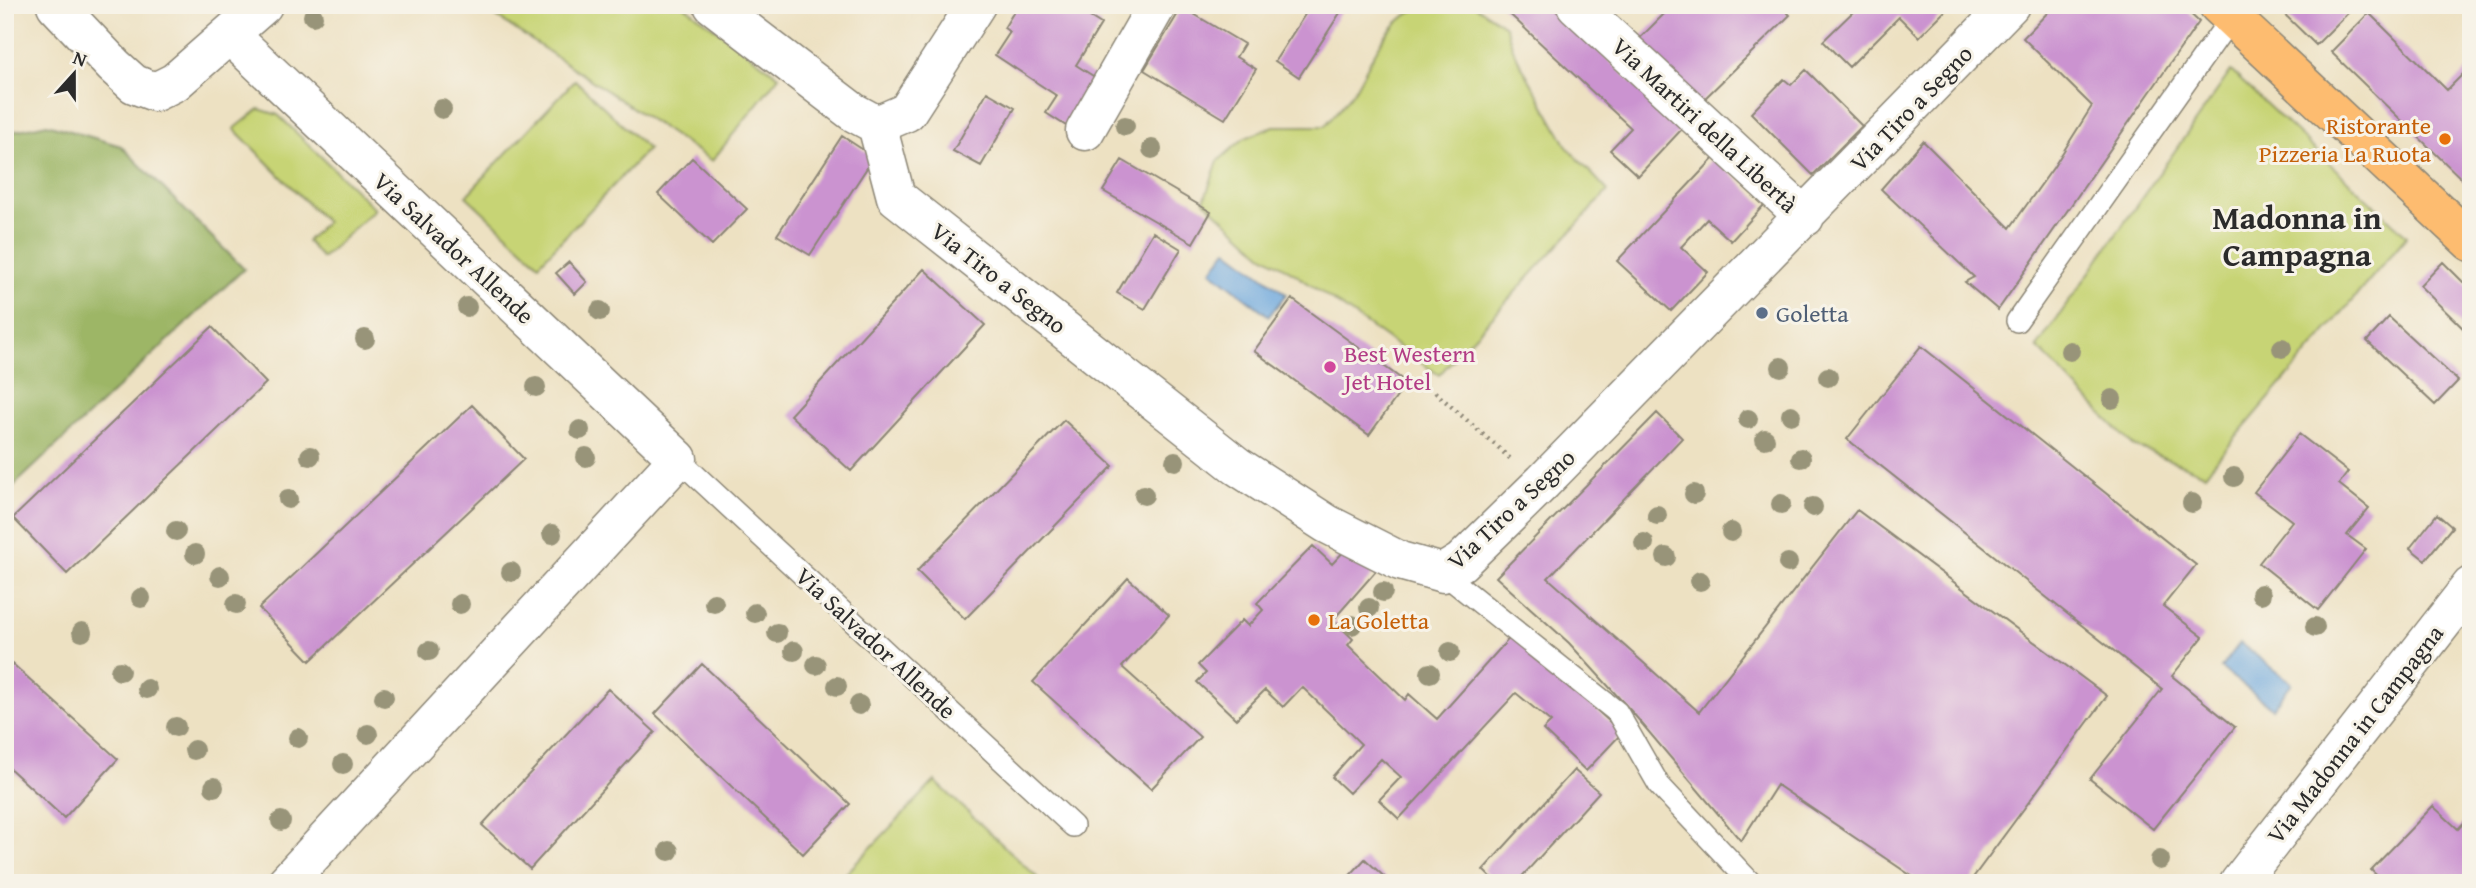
<svg xmlns="http://www.w3.org/2000/svg" width="2476" height="888" viewBox="0 0 2476 888" font-family="'Gentium Book Plus',serif">
<rect width="100%" height="100%" fill="#f7f3e8"/>
<filter id="ink" filterUnits="userSpaceOnUse"><feTurbulence type="fractalNoise" baseFrequency=".0143" numOctaves="2"/><feDisplacementMap in="SourceGraphic" scale="14" xChannelSelector="R" yChannelSelector="G"/><feConvolveMatrix kernelMatrix="1 2 1 2 8 2 1 2 1" color-interpolation-filters="sRGB"/></filter>
<filter id="wash" filterUnits="userSpaceOnUse"><feTurbulence type="fractalNoise" baseFrequency=".00686" numOctaves="4" result="noise"/><feDisplacementMap in="SourceGraphic" scale="28" xChannelSelector="R" yChannelSelector="G"/><feGaussianBlur stdDeviation="1.57" result="paint"/><feColorMatrix in="noise" values="0 0 0 0 0 0 0 0 0 0 0 0 0 0 0 0 0 1.4 0 .05"/><feComposite in="paint" operator="in"/></filter>
<g filter="url(#wash)">
<rect width="100%" height="100%" fill="#ede1c2"/>
<path fill="#c7d475" stroke="#798050" stroke-width="2" d="M479 5H683L779 76 712 161Z
M1424 5H1474L1505 26 1515 54 1568 148 1608 191 1439 375 1295 274 1262 254 1204 201 1218 161 1243 139 1274 126H1325C1335 113 1348 101 1356 87 1375 54 1386 21 1424 5Z
M2231 71 2407 236 2205 474 2132 445 2037 347Z
M575 80 648 149 539 264 466 196Z
M259 109 278 115 375 209 322 258 307 241 326 222 234 129Z
M935 781 1043 883H837Z"/>
<path fill="#9db666" stroke="#647048" stroke-width="2" d="M47 124 121 146 244 269 5 494V133Z"/>
<path fill="#6da7dd" stroke="#4c6984" stroke-width="2" d="M1227 250 1286 294 1269 316 1211 271Z
M2240 643 2292 683 2272 708 2221 668Z"/>
<g id="blocks">
<path fill="#cb93d0" d="M1018 5H1082L1079 10 1101 24 1076 65 1104 83 1074 131 1046 113 1057 96 995 55 1010 32 1004 28Z
M1311 5H1345L1299 77 1275 61Z
M1500 5H1550L1682 129 1638 176 1610 150 1631 128Z
M1673 5H1780L1790 15 1698 105 1636 42Z
M1860 5H1951L1919 37 1899 17 1849 67 1823 41Z
M2055 5H2181L2199 22 1998 310 1965 282 1974 277 1881 189 1923 141 2010 228 2053 168 2092 106 2023 38Z
M2275 5H2356L2316 45Z
M1182 7 1244 44 1236 57 1256 69 1225 119 1144 70Z
M2369 13 2447 90 2471 66V188L2331 52Z
M1806 70 1862 126 1813 175 1751 113 1784 79 1791 85Z
M987 92 1015 108 981 166 953 151Z
M842 136 874 157 810 255 777 235Z
M692 158 747 209 712 245 658 194Z
M1714 158 1764 205 1731 241 1707 219 1681 247 1708 272 1671 311 1617 261Z
M1122 160 1211 212 1193 243 1103 191Z
M1153 232 1181 249 1145 309 1117 293Z
M569 262 587 282 575 294 556 273Z
M2443 262 2471 290V336L2420 286Z
M924 269 985 325 851 471 790 415Z
M1292 299 1407 383 1369 435 1254 351Z
M2389 317 2458 381 2435 405 2367 341Z
M212 327 266 383 67 574 13 518Z
M1921 346 2196 565 2163 606 2203 637 2172 676 2235 727 2153 829 2090 779 2162 689 1847 439Z
M472 405 524 459 310 661 259 608Z
M1657 413 1682 438 1548 578 1699 712 1857 510 2107 696 1969 883H1922L1777 785 1741 841 1632 712 1569 643 1496 577Z
M1064 420 1113 466 965 619 917 571Z
M2299 434 2348 472 2339 484 2369 508 2347 535 2366 549 2318 610 2259 563 2292 521 2254 492Z
M2437 514 2452 527 2425 560 2410 548Z
M1313 546 1332 564 1349 546 1376 571 1333 620 1353 639 1348 645 1405 700 1409 694 1437 719 1513 634 1622 733 1586 771 1543 730 1551 722 1516 693 1399 819 1379 800 1401 777 1381 759 1349 793 1332 777 1361 744 1302 687 1283 707 1265 690 1236 719 1197 682 1206 673 1198 665 1242 620 1248 626 1263 610 1257 603Z
M1128 578 1169 615 1122 667 1200 737 1151 789 1033 682Z
M5 657 118 759 64 818 5 764Z
M702 664 850 804 803 854 655 714Z
M608 689 655 732 530 869 482 825Z
M1574 770 1599 792 1516 883H1496L1483 870Z
M2433 806 2458 829 2471 815V883H2385L2371 870Z
M1365 859 1391 883H1343Z"/>
</g>
</g>
<g filter="url(#ink)">
<use href="#blocks" fill-opacity="0" stroke="#8c8676" stroke-width="2"/>
<g fill="none" stroke-linecap="round" stroke-linejoin="round">
<g stroke="#8c8676" stroke-width="24">
<path id="service" d="M2017 321 2231 18
M678 459 1073 826
M1443 573 1617 712 1659 785 1751 883"/>
</g>
<g stroke="#8c8676" stroke-width="41">
<path id="minor" d="M56 5 114 66 134 84 155 92 175 82 263 5
M713 5 853 112 877 125 907 112 976 5
M1576 5 1805 217
M231 36 678 459 286 883
M877 125 896 197 1237 466 1327 524 1400 561 1443 573 1461 562 1543 482 2010 5
M1085 131 1157 5
M2239 883 2471 586"/>
</g>
<g stroke="#8c8676" stroke-width="41">
<path id="primary" d="M2218 5 2471 242"/>
</g>
<path stroke="#8c8676" stroke-width="4.5" stroke-dasharray="2 5" stroke-linecap="butt" d="M1435 392 1513 461"/>
<use href="#service" stroke="#fff" stroke-width="21"/>
<use href="#minor" stroke="#fff" stroke-width="38"/>
<use href="#primary" stroke="#fdbc70" stroke-width="38"/>
</g>
<g fill="#989479">
<circle cx="313" cy="16" r="10"/>
<circle cx="442" cy="109" r="10"/>
<circle cx="1125" cy="126" r="10"/>
<circle cx="1152" cy="149" r="10"/>
<circle cx="467" cy="307" r="10"/>
<circle cx="600" cy="311" r="10"/>
<circle cx="365" cy="339" r="10"/>
<circle cx="2282" cy="348" r="10"/>
<circle cx="2070" cy="351" r="10"/>
<circle cx="1781" cy="367" r="10"/>
<circle cx="1828" cy="377" r="10"/>
<circle cx="536" cy="387" r="10"/>
<circle cx="2112" cy="399" r="10"/>
<circle cx="1791" cy="415" r="10"/>
<circle cx="1748" cy="419" r="10"/>
<circle cx="580" cy="430" r="10"/>
<circle cx="1765" cy="439" r="10"/>
<circle cx="310" cy="456" r="10"/>
<circle cx="586" cy="457" r="10"/>
<circle cx="1801" cy="458" r="10"/>
<circle cx="1175" cy="461" r="10"/>
<circle cx="2234" cy="477" r="10"/>
<circle cx="1694" cy="494" r="10"/>
<circle cx="1144" cy="495" r="10"/>
<circle cx="288" cy="499" r="10"/>
<circle cx="2192" cy="503" r="10"/>
<circle cx="1781" cy="504" r="10"/>
<circle cx="1813" cy="507" r="10"/>
<circle cx="1657" cy="515" r="10"/>
<circle cx="176" cy="531" r="10"/>
<circle cx="1731" cy="532" r="10"/>
<circle cx="552" cy="534" r="10"/>
<circle cx="1644" cy="543" r="10"/>
<circle cx="195" cy="554" r="10"/>
<circle cx="1666" cy="557" r="10"/>
<circle cx="1788" cy="563" r="10"/>
<circle cx="511" cy="572" r="10"/>
<circle cx="220" cy="576" r="10"/>
<circle cx="1700" cy="581" r="10"/>
<circle cx="1383" cy="592" r="10"/>
<circle cx="2261" cy="594" r="10"/>
<circle cx="141" cy="598" r="10"/>
<circle cx="714" cy="603" r="10"/>
<circle cx="236" cy="604" r="10"/>
<circle cx="460" cy="604" r="10"/>
<circle cx="1369" cy="608" r="10"/>
<circle cx="755" cy="613" r="10"/>
<circle cx="1352" cy="625" r="10"/>
<circle cx="2315" cy="627" r="10"/>
<circle cx="82" cy="632" r="10"/>
<circle cx="777" cy="633" r="10"/>
<circle cx="429" cy="651" r="10"/>
<circle cx="794" cy="651" r="10"/>
<circle cx="1450" cy="652" r="10"/>
<circle cx="816" cy="665" r="10"/>
<circle cx="120" cy="671" r="10"/>
<circle cx="1430" cy="673" r="10"/>
<circle cx="837" cy="686" r="10"/>
<circle cx="147" cy="689" r="10"/>
<circle cx="384" cy="697" r="10"/>
<circle cx="859" cy="705" r="10"/>
<circle cx="176" cy="727" r="10"/>
<circle cx="368" cy="734" r="10"/>
<circle cx="298" cy="738" r="10"/>
<circle cx="194" cy="750" r="10"/>
<circle cx="343" cy="764" r="10"/>
<circle cx="214" cy="787" r="10"/>
<circle cx="281" cy="821" r="10"/>
<circle cx="669" cy="851" r="10"/>
<circle cx="2160" cy="860" r="10"/>
</g>
</g>
<g fill="#e8710a" stroke="#f7f3e8" stroke-width="2.5">
<circle cx="2445" cy="139" r="7"/>
<circle cx="1314" cy="620" r="7"/>
</g>
<circle fill="#5c6f8a" stroke="#f7f3e8" stroke-width="2.5" cx="1762" cy="313" r="7"/>
<circle fill="#d1479c" stroke="#f7f3e8" stroke-width="2.5" cx="1330" cy="367" r="7"/>
<g text-anchor="middle" dominant-baseline="central" stroke-width="6" stroke-linejoin="round" paint-order="stroke">
<g font-size="24" fill="#2b2b2b" stroke="#f7f3e8">
<text transform="translate(1911 108) rotate(-46)">Via Tiro a Segno</text>
<text transform="translate(1705 125) rotate(43)">Via Martiri della Libertà</text>
<text transform="translate(454 248) rotate(43)">Via Salvador Allende</text>
<text transform="translate(999 278) rotate(38)">Via Tiro a Segno</text>
<text transform="translate(1511 509) rotate(-43)">Via Tiro a Segno</text>
<text transform="translate(876 643) rotate(43)">Via Salvador Allende</text>
<text transform="translate(2355 734) rotate(-52)">Via Madonna in Campagna</text>
</g>
<g font-size="24" fill="#c56008" stroke="#f7f3e8" text-anchor="end">
<text x="2431" y="125">Ristorante<tspan x="2431" dy="28">Pizzeria La Ruota</tspan></text>
<text x="1328" y="620" text-anchor="start">La Goletta</text>
</g>
<g font-size="24" fill="#4e5e75" stroke="#f7f3e8" text-anchor="start">
<text x="1776" y="313">Goletta</text>
</g>
<g font-size="24" fill="#b23c85" stroke="#f7f3e8" text-anchor="start">
<text x="1344" y="353">Best Western<tspan x="1344" dy="28">Jet Hotel</tspan></text>
</g>
<g font-size="32" font-weight="bold" fill="#2b2b2b" stroke="#f7f3e8">
<text x="2297" y="217">Madonna in<tspan x="2297" dy="37">Campagna</tspan></text>
</g>
</g>
<rect width="2476" height="888" fill="none" stroke="#f7f3e8" stroke-width="28"/>
<g transform="translate(74 74) rotate(21)" stroke="#f7f3e8" stroke-width="5" paint-order="stroke">
<path d="M0-5L12 26L0 18L-12 26Z" fill="#2b2b2b"/>
<text y="-10" font-size="19" font-weight="bold" text-anchor="middle" fill="#2b2b2b">N</text>
</g>
</svg>
